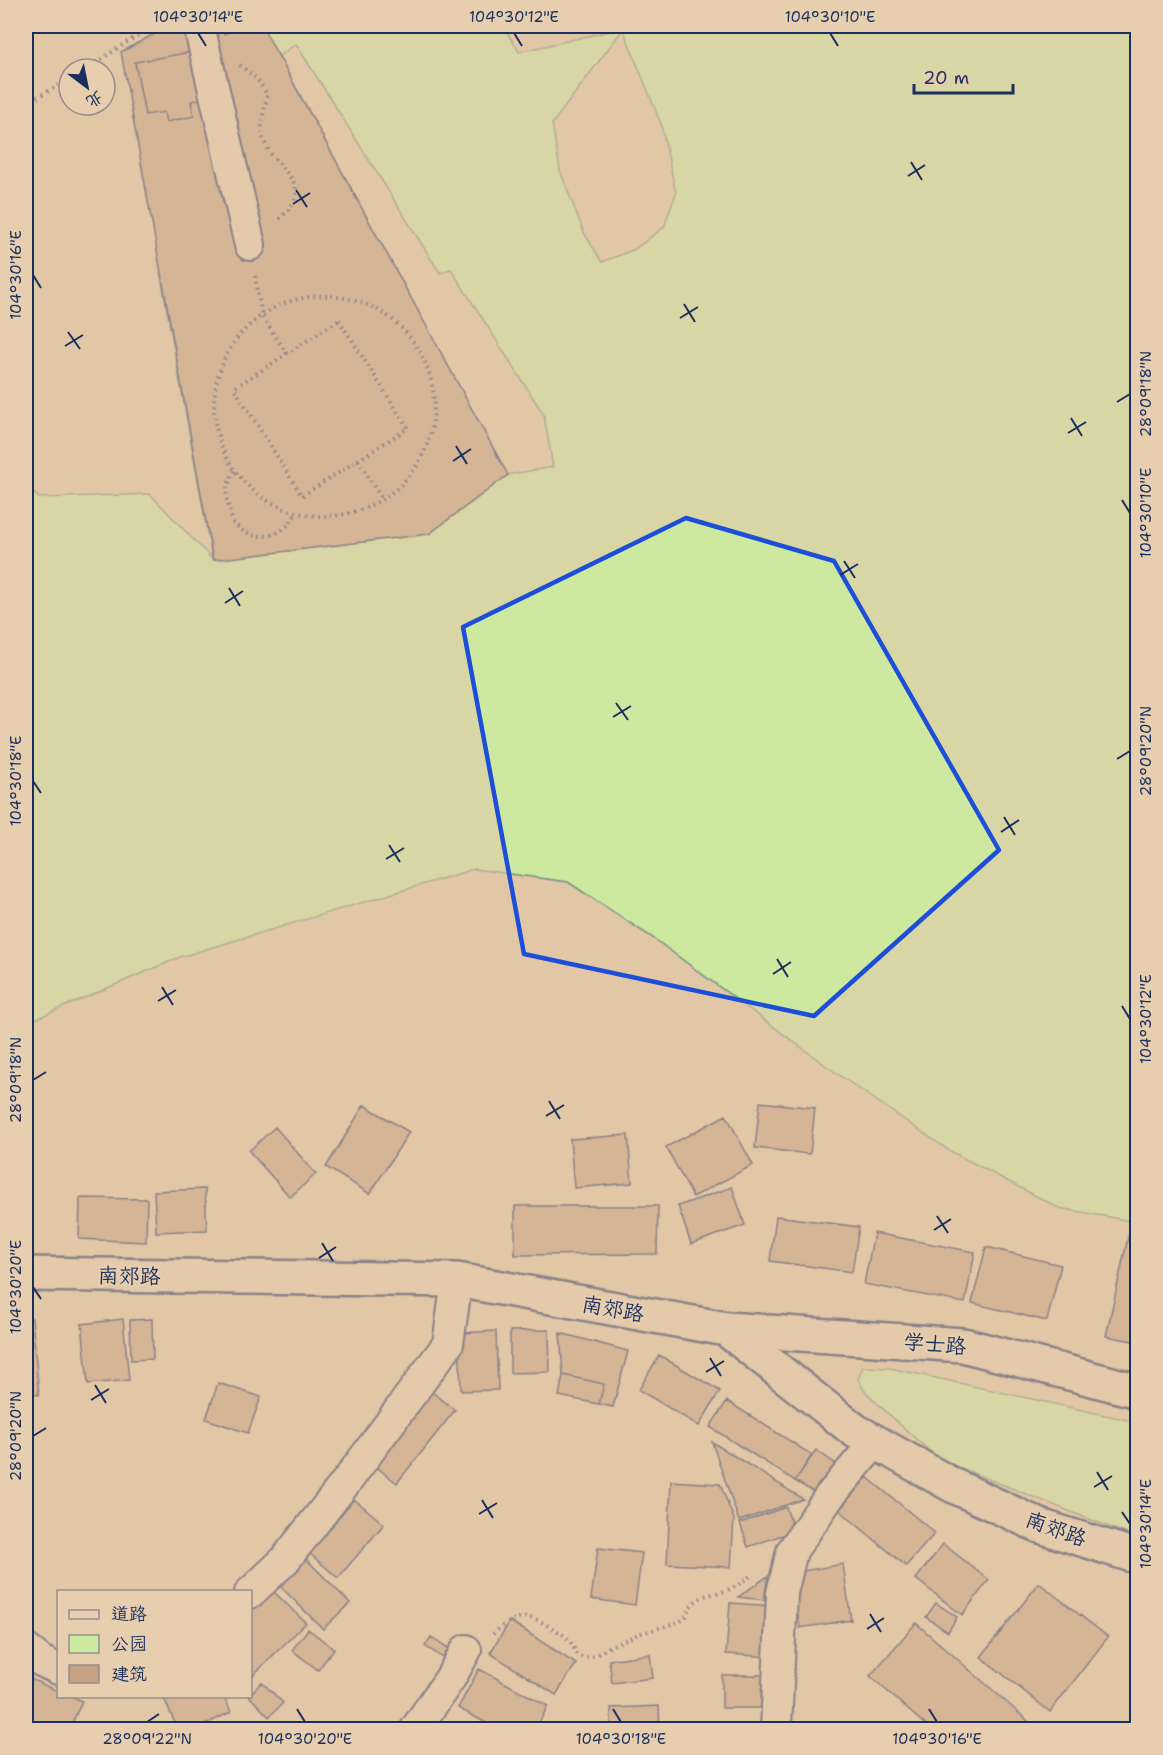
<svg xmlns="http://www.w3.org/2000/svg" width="1163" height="1755" viewBox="0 0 1163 1755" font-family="'Shantell Sans','LXGW WenKai TC',sans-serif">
<rect width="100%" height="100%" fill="#e2c7a7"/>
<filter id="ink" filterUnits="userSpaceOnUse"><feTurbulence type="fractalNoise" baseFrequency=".0167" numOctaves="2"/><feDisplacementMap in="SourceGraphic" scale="12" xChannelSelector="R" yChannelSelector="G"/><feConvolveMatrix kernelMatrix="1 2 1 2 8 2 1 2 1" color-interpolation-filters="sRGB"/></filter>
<g filter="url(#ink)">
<path fill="#cde9a0" stroke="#748c7f" stroke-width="1.5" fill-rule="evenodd" d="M259 26H503L519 52 623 28 624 26H1137V1222L1059 1208 950 1151 836 1073 653 938 568 882 474 869 180 957 26 1023V486L39 498 150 494 212 559 160 272 262 251 222 42ZM623 29 661 124 676 193 664 227 635 249 602 262 584 233 560 170 552 124ZM296 44 440 273 451 269 544 415 553 467 507 475 279 56Z
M863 1367 890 1368 1137 1422V1538L938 1459 881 1407 864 1390 858 1379Z"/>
<path fill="#c5a082" stroke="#1b2f5e" stroke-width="1.5" d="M169 26H262L508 475 429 534 213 560 121 52Z
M220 26H242L224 34Z
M196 51 205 98 191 101 194 116 166 122 164 112 145 115 135 62Z
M760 1102 815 1108 810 1154 755 1148Z
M364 1105 409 1132 370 1194 326 1167Z
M726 1115 753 1165 693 1197 666 1147Z
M275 1127 316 1174 290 1197 249 1151Z
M628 1135 632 1183 574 1188 570 1139Z
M732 1187 745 1225 691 1244 678 1206Z
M205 1189 207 1230 156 1232 154 1191Z
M80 1198 147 1199 146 1242 79 1239Z
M515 1206H658L657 1254 515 1255Z
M776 1216 859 1227 852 1272 770 1261Z
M874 1233 975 1252 965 1303 864 1284Z
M1129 1233 1138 1235V1342L1106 1336Z
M986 1247 1061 1265 1047 1321 972 1303Z
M32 1318 39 1395 26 1392V1319Z
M123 1319 129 1380 88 1384 82 1324Z
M152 1319 153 1359 131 1360 130 1320Z
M549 1330 550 1372 510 1373V1331Z
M496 1331 498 1390 461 1391 459 1333Z
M560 1333 628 1351 613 1407 599 1404 604 1384 563 1375Z
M659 1355 720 1391 699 1426 639 1390Z
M563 1375 604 1384 599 1404 559 1396Z
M218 1383 261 1397 248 1433 206 1419Z
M432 1392 455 1410 397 1483 375 1466Z
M727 1401 812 1455 795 1481 710 1427Z
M712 1442 803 1499 739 1521Z
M816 1450 836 1464 815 1493 795 1481Z
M867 1477 935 1533 906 1566 839 1510Z
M671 1481 720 1484 734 1519 731 1567 667 1564Z
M354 1499 384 1524 338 1578 308 1552Z
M786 1507 794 1531 748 1547 740 1523Z
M943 1544 989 1580 962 1615 916 1579Z
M598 1548 642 1553 635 1605 591 1599Z
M306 1559 350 1603 323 1629 279 1585Z
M843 1564 851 1620 800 1628 791 1573Z
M768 1576 764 1600 738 1597Z
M1039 1583 1108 1637 1050 1712 981 1657Z
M272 1590 306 1623 250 1678V1612Z
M730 1603 773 1606 771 1657 726 1654Z
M936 1603 957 1617 948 1632 926 1617Z
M510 1621 576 1664 556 1695 490 1653Z
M916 1623 1036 1728 1035 1730H931L870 1676Z
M308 1629 334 1649 318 1670 292 1650Z
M431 1637 453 1651 446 1660 425 1646Z
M650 1654 653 1678 612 1683 609 1660Z
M479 1669 548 1706 535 1730H499L458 1708Z
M722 1675H768V1708H722Z
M26 1677 58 1691V1696H71L82 1701 69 1730H26Z
M262 1682 283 1703 269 1717 249 1696H250V1694Z
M163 1696H224L231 1712 194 1730H178Z
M659 1706 660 1730H611V1708Z"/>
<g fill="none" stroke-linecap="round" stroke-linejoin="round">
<g stroke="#1b2f5e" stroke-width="34">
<path id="street" d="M199 26 250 245
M250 1593 285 1560 350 1477 448 1344 457 1280
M26 1649 41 1661 58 1669
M415 1730 451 1677 466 1650
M776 1730 782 1593 792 1551 829 1497 875 1442"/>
</g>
<g stroke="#1b2f5e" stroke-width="38">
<path id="secondary" d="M726 1329 963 1345 1138 1391"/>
</g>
<g stroke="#1b2f5e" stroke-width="38">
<path id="primary" d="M26 1274 457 1280 726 1329 854 1430 952 1485 1040 1526 1138 1557"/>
</g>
<path stroke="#1b2f5e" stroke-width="4" stroke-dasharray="1.5 4.5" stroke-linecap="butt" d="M1137 26H1138
M240 65 257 79 267 94C266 108 258 128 264 141 279 176 321 184 276 222
M86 69 152 26
M26 103 69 80
M255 276 262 316 287 354
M214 406a110 110 0 1 1 220 0a110 110 0 1 1-220 0Z
M339 320 408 428 302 496 234 388Z
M358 460 382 499
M235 471C224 488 225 497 231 516 232 519 232 522 234 524 235 525 241 529 242 530 261 543 287 534 296 513
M493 1634C504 1623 520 1614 535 1619 541 1621 546 1625 552 1628 567 1636 570 1639 577 1655L584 1658 596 1655 611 1646 638 1634 680 1622 686 1616 689 1608 695 1602 704 1596 726 1591 738 1585 753 1574"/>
<use href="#street" stroke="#e6ceaf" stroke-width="30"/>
<use href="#secondary" stroke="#e6ceaf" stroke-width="33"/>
<use href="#primary" stroke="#e6ceaf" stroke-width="33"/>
</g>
</g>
<path d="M0 0H1163V1755H0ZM686 518 834 561 999 850 814 1016 524 954 463 627Z" fill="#e2c7a7" fill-opacity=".55" fill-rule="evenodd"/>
<path fill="none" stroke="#1d4ed8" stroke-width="4.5" stroke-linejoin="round" d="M686 518 834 561 999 850 814 1016 524 954 463 627Z"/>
<path fill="none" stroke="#1b2f5e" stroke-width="2" d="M198 33 206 46M514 33 522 46M830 33 838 46M911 162 922 180M908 176 925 165M296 190 307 207M293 204 310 193M33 275 41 288M684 304 695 322M680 318 698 307M68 332 80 349M65 346 83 335M1117 402 1130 394M1071 418 1082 436M1068 433 1086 422M456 446 467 464M453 461 471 449M1122 500 1130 513M844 561 855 578M840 575 858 564M229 588 240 606M225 603 243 591M616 703 628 720M613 717 631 706M1117 759 1130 751M33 781 41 793M1004 817 1015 835M1001 832 1019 820M389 845 400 862M386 859 404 848M777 959 788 977M773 974 791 962M162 987 173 1005M158 1001 176 990M1122 1006 1130 1019M33 1080 46 1072M549 1101 560 1119M546 1116 564 1105M937 1216 948 1233M934 1230 951 1219M322 1243 333 1261M319 1258 336 1247M33 1287 41 1299M710 1358 721 1376M706 1372 724 1361M95 1385 106 1403M91 1400 109 1389M33 1436 46 1428M1097 1472 1108 1490M1094 1487 1112 1476M482 1500 493 1518M1122 1512 1130 1524M479 1514 497 1503M870 1614 881 1632M867 1629 884 1618M297 1709 305 1722M613 1709 621 1722M929 1709 937 1722M147 1722 159 1714"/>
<g text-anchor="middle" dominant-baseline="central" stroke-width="4.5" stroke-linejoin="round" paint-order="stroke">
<g font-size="21" fill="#1b2f5e" stroke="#e6ceaf">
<text transform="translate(129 1276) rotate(1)">南郊路</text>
<text transform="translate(613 1309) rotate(10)">南郊路</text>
<text transform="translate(935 1344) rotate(5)">学士路</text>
<text transform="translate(1056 1529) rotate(20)">南郊路</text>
</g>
</g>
<rect width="1163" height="1755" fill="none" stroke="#e6ceaf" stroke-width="66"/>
<rect x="57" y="1590" width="195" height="108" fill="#e6ceaf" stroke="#958e8f" stroke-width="1.5"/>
<rect x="69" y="1610" width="30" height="9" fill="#e6ceaf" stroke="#958e8f" stroke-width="1.5"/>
<text x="111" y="1620" font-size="18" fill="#1b2f5e">道路</text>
<rect x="69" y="1635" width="30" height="18" fill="#cde9a0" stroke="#958e8f" stroke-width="1.5"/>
<text x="111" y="1650" font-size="18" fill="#1b2f5e">公园</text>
<rect x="69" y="1665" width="30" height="18" fill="#c5a082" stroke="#958e8f" stroke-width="1.5"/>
<text x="111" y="1680" font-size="18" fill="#1b2f5e">建筑</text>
<g transform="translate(87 87) rotate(148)"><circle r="28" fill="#e6ceaf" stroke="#958e8f" stroke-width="1.5"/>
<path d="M0-4.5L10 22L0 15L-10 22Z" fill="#1b2f5e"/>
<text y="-9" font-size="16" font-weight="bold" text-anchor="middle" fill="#1b2f5e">北</text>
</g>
<path d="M914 84v9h99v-9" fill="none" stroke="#1b2f5e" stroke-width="3"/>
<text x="923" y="84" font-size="18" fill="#1b2f5e" stroke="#e6ceaf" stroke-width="4.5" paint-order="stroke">20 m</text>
<rect x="33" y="33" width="1097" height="1689" fill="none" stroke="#1b2f5e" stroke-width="2"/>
<g font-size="15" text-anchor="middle" fill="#1b2f5e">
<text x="198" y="22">104°30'14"E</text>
<text x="514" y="22">104°30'12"E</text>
<text x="830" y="22">104°30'10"E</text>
<text transform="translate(16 275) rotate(-90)" y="5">104°30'16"E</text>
<text transform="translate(1146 394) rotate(-90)" y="5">28°09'18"N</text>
<text transform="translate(1146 513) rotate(-90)" y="5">104°30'10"E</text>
<text transform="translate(1146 751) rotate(-90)" y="5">28°09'20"N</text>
<text transform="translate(16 781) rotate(-90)" y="5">104°30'18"E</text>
<text transform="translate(1146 1019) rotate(-90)" y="5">104°30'12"E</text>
<text transform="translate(16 1080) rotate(-90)" y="5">28°09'18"N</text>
<text transform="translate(16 1287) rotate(-90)" y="5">104°30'20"E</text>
<text transform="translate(16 1436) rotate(-90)" y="5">28°09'20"N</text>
<text transform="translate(1146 1524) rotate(-90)" y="5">104°30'14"E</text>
<text x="147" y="1744">28°09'22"N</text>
<text x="305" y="1744">104°30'20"E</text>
<text x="621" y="1744">104°30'18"E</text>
<text x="937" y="1744">104°30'16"E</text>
</g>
</svg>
